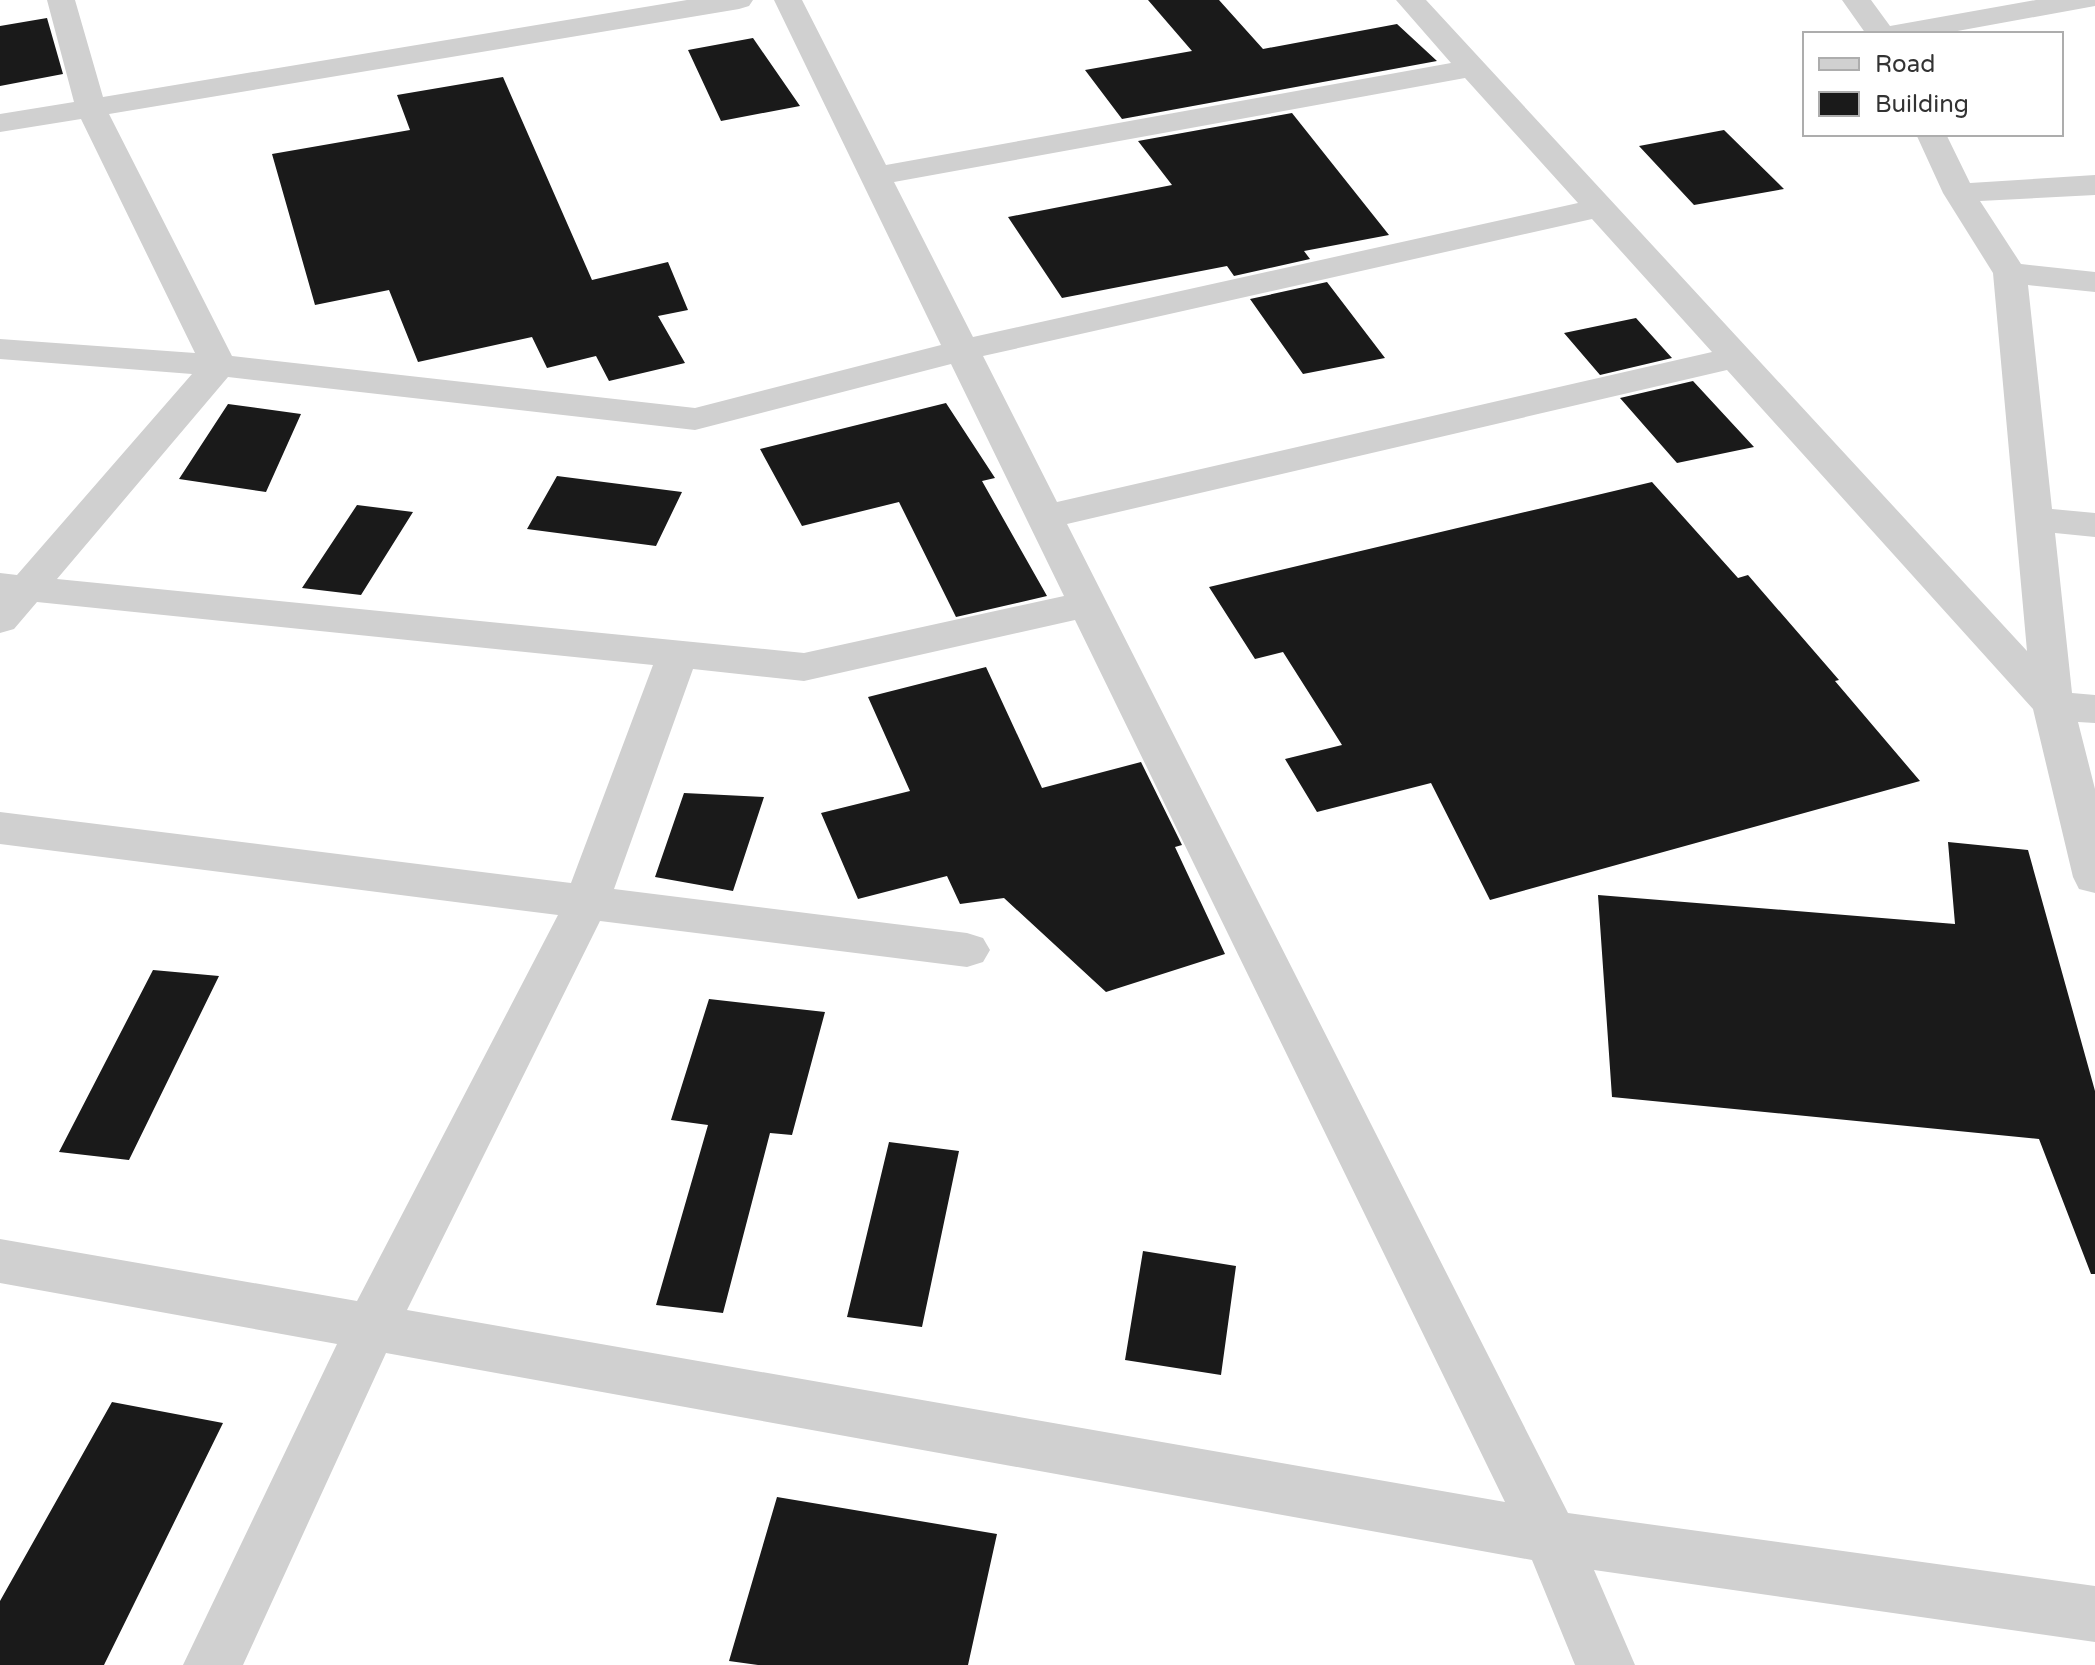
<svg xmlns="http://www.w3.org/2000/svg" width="2095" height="1665" viewBox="0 0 2095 1665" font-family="'Varela Round',sans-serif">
<rect width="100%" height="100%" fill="#fff"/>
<path fill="#1a1a1a" d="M1148 0H1219L1263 49 1397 24 1437 61 1122 119 1085 70 1192 51Z
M47 18 63 74 0 86V26Z
M753 38 800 106 721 121 688 50Z
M503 77 592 280 668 262 688 310 658 316 685 363 609 381 596 356 547 368 532 337 418 362 389 290 315 305 272 154 410 130 397 95Z
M1292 113 1389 235 1304 251 1310 259 1234 276 1227 266 1062 298 1008 217 1172 185 1138 141Z
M1724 130 1784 189 1694 205 1639 146Z
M1327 282 1385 358 1303 374 1250 299Z
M1636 318 1672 358 1600 375 1564 333Z
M1693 381 1754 447 1677 463 1620 398Z
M946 403 995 478 982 481 1047 596 956 617 899 502 802 526 760 449Z
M228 404 301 414 266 492 179 479Z
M557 476 682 492 656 546 527 529Z
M1652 482 1738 578 1748 575 1839 680 1835 681 1920 781 1490 900 1431 783 1317 812 1285 759 1342 745 1283 652 1255 659 1209 587Z
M357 505 413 512 361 595 302 588Z
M986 667 1042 788 1141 762 1182 845 1175 847 1225 954 1106 992 1004 898 960 904 947 876 858 899 821 813 910 791 868 697Z
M684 793 764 797 733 891 655 877Z
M1948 842 2028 850 2095 1091V1274H2091L2039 1139 1612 1097 1598 895 1955 924Z
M153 970 219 976 129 1160 59 1152Z
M709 999 825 1012 792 1135 770 1133 723 1313 656 1305 708 1125 671 1120Z
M889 1142 959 1151 922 1327 847 1317Z
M1143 1251 1236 1266 1221 1375 1125 1360Z
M112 1402 223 1423 104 1665H0V1601Z
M777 1497 997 1534 968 1665H758L729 1661Z"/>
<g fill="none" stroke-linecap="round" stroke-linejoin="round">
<path fill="#d0d0d0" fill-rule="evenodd" d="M47 0H75L103 97 687 0H753L749 6 739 9 109 114 232 356 695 408 941 345 774 0H802L886 165 1451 63 1396 0H1426L2027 651 1993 273 1943 193 1916 134H1946L1970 183 2095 175V195L1980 201 2021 264 2095 272V292L2028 285 2052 509 2095 513V537L2055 533 2072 693 2095 695V723L2078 722 2095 789V893L2079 889 2073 877 2033 709 1727 370 1067 524 1568 1513 2095 1586V1642L1594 1570 1635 1665H1575L1532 1560 386 1353 243 1665H183L337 1344 0 1283V1239L357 1301 558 915 0 844V812L571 883 653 665 37 602 14 629 0 633V573L17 575 192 374 0 359V339L195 353 81 119 0 132V114L74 102ZM1465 78 1578 203 973 337 894 182ZM1592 219 1712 352 1057 502 983 356ZM951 364 1064 596 804 653 57 579 228 377 695 430ZM1075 620 1505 1502 407 1310 600 921 967 967 983 962 990 950 983 938 967 933 614 889 693 669 804 681Z
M1842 0H1871L1890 26 2036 0H2095V6L1941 34H1866Z"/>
</g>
<rect x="1803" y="32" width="260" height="104" fill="#ffffff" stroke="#adadad" stroke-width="2"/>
<rect x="1819" y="58" width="40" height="12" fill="#d0d0d0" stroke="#adadad" stroke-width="2"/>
<text x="1875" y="72" font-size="24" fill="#333333">Road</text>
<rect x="1819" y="92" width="40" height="24" fill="#1a1a1a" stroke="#adadad" stroke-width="2"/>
<text x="1875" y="112" font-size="24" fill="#333333">Building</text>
</svg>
